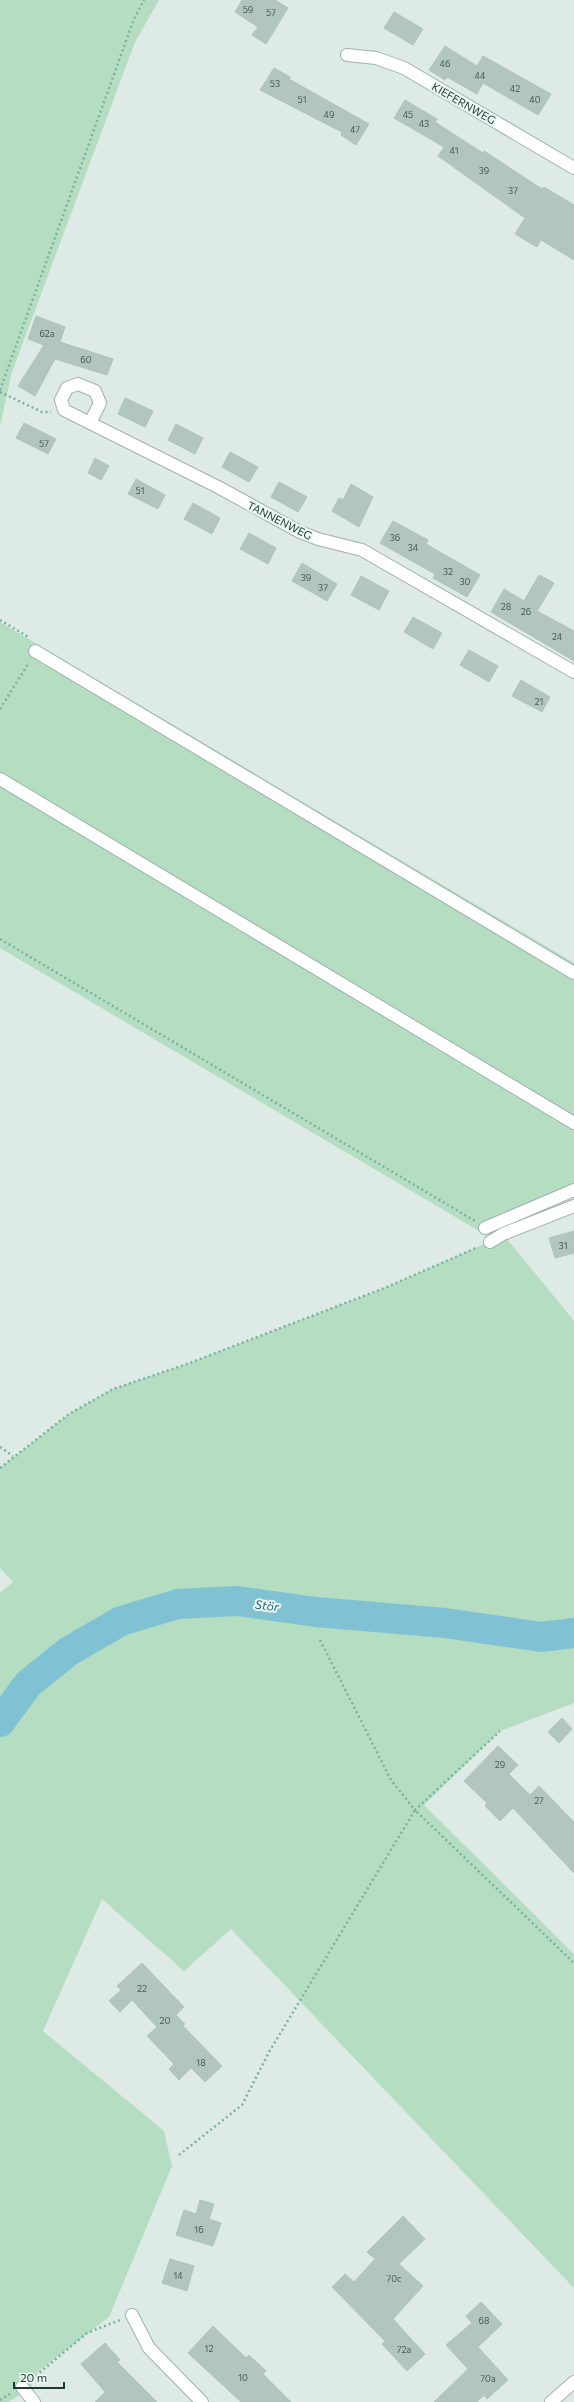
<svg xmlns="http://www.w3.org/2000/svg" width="574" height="2402" viewBox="0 0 574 2402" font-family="Commissioner,sans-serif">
<rect width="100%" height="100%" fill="#ddeae5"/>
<path fill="#b4ddc1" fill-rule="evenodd" d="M0 0H159L135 42 12 372 0 426Z
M0 622 574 963V1196L486 1235 0 948Z
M503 1234 574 1321V1703L500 1731 424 1805 574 1954V2288L231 1929 184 1971 102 1899 43 2031 164 2131 172 2166 109 2317 31 2377 32 2386 9 2402H0V1593L13 1582 0 1568V1468L69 1414 113 1389 187 1364 387 1287 489 1242ZM338 1614 445 1623 525 1635Z"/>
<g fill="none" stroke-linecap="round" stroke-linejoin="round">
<path stroke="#80c2d4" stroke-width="30" d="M0 1722 28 1684 69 1651 121 1621 178 1604 237 1601 316 1612 445 1623 541 1637 574 1633"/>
</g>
<path fill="#b2c5be" stroke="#afc4bc" d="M242 0H275L288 8 266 44 252 35 258 27 235 12Z
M394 12 423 29 413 45 384 28Z
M445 46 477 66 483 56 551 94 538 115 483 83 477 94 447 77 445 80 429 70Z
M274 68 290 77 289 79 369 124 356 145 341 135 342 132 260 90Z
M405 100 437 119 435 122 483 153 484 151 542 189 544 187 574 205V260L541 240 537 247 515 234 525 218 438 156 444 147 394 118Z
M36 316 65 327 60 342 113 359 107 375 55 359 35 396 18 386 44 345 28 339Z
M125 398 153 411 145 427 118 414Z
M24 423 56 439 48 454 16 438Z
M176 424 203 438 195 454 168 440Z
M230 452 258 467 249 482 222 467Z
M95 458 109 466 101 480 88 473Z
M136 479 165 495 158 509 128 494Z
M279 482 307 497 298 512 271 497Z
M351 484 373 497 359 527 332 511 339 498 343 500Z
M193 503 220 518 212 534 184 519Z
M393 521 428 540 426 544 480 575 467 597 433 578 435 574 380 543Z
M249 533 276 548 268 564 240 549Z
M302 563 337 584 327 601 292 581Z
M539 575 554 583 537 611 574 631V661L491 612 504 589 524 601Z
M361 576 389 591 379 610 351 595Z
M413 617 442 633 433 649 404 632Z
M469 650 498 666 489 682 460 665Z
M521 680 550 697 542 712 512 696Z
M574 1231V1253L555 1258 549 1238Z
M562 1718 572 1729 559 1743 548 1732Z
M498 1746 518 1765 509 1774 530 1795 539 1786 574 1822V1873L513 1808 500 1821 485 1806 487 1803 464 1781Z
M142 1963 184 2007 176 2015 185 2024 183 2026 222 2066 205 2082 191 2068 179 2080 169 2069 174 2064 147 2036 157 2027 132 2000 120 2012 109 2001 121 1990 117 1986Z
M200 2200 214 2204 209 2219 221 2223 213 2246 176 2235 184 2210 196 2214Z
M403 2216 425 2239 399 2264 423 2286 393 2319 425 2354 407 2371 382 2344 385 2341 332 2287 345 2274 354 2282 375 2259 367 2252Z
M170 2259 194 2266 187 2291 162 2283Z
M481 2302 502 2324 478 2347 508 2380 487 2399 484 2395 477 2402H434L468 2369 446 2345 472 2323 466 2316Z
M213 2326 246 2358 249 2355 266 2371 263 2374 291 2402H241L188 2353Z
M105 2343 120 2360 117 2362 157 2402H95L105 2392 81 2364Z"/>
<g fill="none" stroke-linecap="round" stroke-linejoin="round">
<g stroke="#a0b2ac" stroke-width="14">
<path id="minor" d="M347 55 376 58 404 68 574 168
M90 423 100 403 95 391 78 384 67 388 61 400 64 410 218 487 300 532 318 539 362 550 574 672
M35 651 574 973
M0 779 574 1123
M485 1228 574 1190
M490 1242 503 1234 574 1206
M132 2315 149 2348 202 2402
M22 2387 34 2402
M551 2402 574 2382"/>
</g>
<path stroke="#7bb0a2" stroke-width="2.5" stroke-dasharray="2 3" stroke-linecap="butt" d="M0 390 134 19 144 0
M0 392 42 412H51
M0 620 30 638
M0 709 28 664
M0 939 475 1221
M0 1447 13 1456
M0 1468 69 1414 113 1389 187 1364 387 1287 478 1247
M320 1640 391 1780 415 1810 500 1731
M179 2155 242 2105 269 2052 415 1810 574 1963
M32 2379 87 2333 120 2320
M0 2400 10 2394"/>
<use href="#minor" stroke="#fff" stroke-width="12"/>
</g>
<g text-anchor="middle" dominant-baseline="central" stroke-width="4" stroke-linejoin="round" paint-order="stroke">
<g font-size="9" fill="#435d56">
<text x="248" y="9">59</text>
<text x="271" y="12">57</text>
<text x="445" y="63">46</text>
<text x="480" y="75">44</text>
<text x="275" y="83">53</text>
<text x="515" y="88">42</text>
<text x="302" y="99">51</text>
<text x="535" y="99">40</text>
<text x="329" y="114">49</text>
<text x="408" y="114">45</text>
<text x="424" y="123">43</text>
<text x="355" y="129">47</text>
<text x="454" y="150">41</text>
<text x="484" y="170">39</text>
<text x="513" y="190">37</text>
<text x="47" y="333">62a</text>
<text x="86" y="359">60</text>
<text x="44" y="443">57</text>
<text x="140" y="490">51</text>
<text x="395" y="537">36</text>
<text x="413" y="547">34</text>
<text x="448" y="571">32</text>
<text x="306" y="577">39</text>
<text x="465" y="581">30</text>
<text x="323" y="587">37</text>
<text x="506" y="606">28</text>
<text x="526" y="611">26</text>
<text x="557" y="636">24</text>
<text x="539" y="701">21</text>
<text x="563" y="1245">31</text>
<text x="500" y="1764">29</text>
<text x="539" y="1800">27</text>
<text x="142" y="1988">22</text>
<text x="165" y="2020">20</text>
<text x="201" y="2062">18</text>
<text x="199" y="2229">16</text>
<text x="178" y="2275">14</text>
<text x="394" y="2278">70c</text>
<text x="484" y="2320">68</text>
<text x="209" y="2348">12</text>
<text x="404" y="2349">72a</text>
<text x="243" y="2377">10</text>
<text x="488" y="2378">70a</text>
</g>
<g font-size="11" fill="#1e3a34" stroke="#edf7f2">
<text transform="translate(464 103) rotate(30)">KIEFERNWEG</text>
<text transform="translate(280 520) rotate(27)">TANNENWEG</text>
</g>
<g font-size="12" font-style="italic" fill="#156279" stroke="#edf7f2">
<text transform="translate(267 1605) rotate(7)">Stör</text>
</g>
</g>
<path d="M14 2382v6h50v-6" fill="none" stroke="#1e3a34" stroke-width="2"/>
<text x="20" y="2382" font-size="12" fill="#1e3a34" stroke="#edf7f2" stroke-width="3" paint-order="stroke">20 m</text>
</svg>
